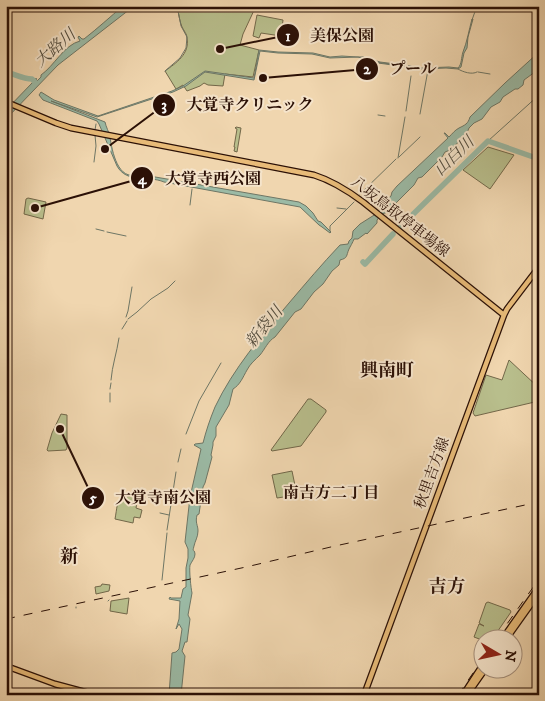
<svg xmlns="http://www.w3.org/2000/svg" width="545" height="701" viewBox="0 0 545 701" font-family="'IM FELL DW Pica','Noto Serif JP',serif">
<rect width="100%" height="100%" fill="#f0d6af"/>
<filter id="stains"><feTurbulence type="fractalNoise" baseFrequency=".004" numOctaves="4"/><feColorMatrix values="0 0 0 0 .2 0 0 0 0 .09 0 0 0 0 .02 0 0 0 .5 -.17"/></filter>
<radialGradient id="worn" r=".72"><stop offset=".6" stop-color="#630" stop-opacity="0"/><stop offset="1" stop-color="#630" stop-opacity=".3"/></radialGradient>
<path fill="#b8be8c" stroke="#726749" d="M164 6H256L243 34 240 45 259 50 253 77 225 74 223 86 208 85 204 83 200 86 187 91 183 85 176 89 165 71C176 63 190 54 187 38 187 34 184 31 182 27 180 22 179 16 178 11L165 9Z
M257 15 283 20 281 36 261 33 259 38 253 36Z
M236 127 241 128 237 152 234 151 235 147H234L237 129 235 128Z
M488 147 514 155 490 189 463 170Z
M28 198 46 202 43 219 24 214 26 199Z
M509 360 539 388V401L475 416 473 413 486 375 502 380Z
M308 399H311L326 410V412L301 446 272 451 271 450Z
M61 414 67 415V448L66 450 48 451 47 450 52 433Z
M292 471 297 495 277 498 272 475Z
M138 496 136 508 142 510 140 518 134 517 133 523 115 519C119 497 115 497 138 496Z
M102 584 110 585 109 591 96 594 95 587 101 586Z
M129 598 127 614 110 611 111 601Z
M488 602 510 610 511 612 493 638H482V640L474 637 479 624 484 626 479 623 486 603Z"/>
<path fill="#9bbaa5" stroke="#6e7665" d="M123 6H134L58 65 6 119V110L33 82 32 78 35 80 36 78 37 81 41 77V75C54 66 64 45 80 41L78 37 79 36 82 39H84C98 28 110 17 123 6Z
M472 19H473L468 37 467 48 464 53 461 67 458 69 446 68 422 69 378 63 358 57 330 58 312 54 278 53 260 51 254 80 205 72 186 86 173 92 97 117 51 101 105 122C106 127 109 132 110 137 112 151 118 182 138 174L299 202 306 206 313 213 318 221 321 222 331 232 330 233 322 227 319 225 300 207 164 182C148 175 127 184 117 166L99 124 97 121 43 100 39 95 41 92 54 100 98 116 172 91 183 86 205 71 254 78 259 50 278 52 313 53 330 57 342 56 357 57H363L375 62 422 68 449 67 458 68C462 64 461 58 463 52 467 42 469 30 472 19Z
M539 52V69L524 80 523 85 518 89H515L503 97 500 102 491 107 482 119 474 123 469 128 466 135 450 150 445 152 442 157 422 177 418 178 414 185 394 205 388 212 382 214 377 220V223L367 234 366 233 358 239H354C353 242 350 247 349 249 346 256 348 258 340 260L339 265 332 271 323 284 314 292 301 309 295 312 275 337C268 341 265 349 260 355 255 360 250 364 247 370 243 377 240 385 233 389L229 405 216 427V436L213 442V445L211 455 212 457 205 483 203 487 199 514 197 515C195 523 198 525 198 531 198 537 195 541 194 546 192 554 194 547 195 554 195 558 192 561 190 565 189 570 191 589 192 593L188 615 190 619 187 642H185L182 651 185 656 181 695H169L172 653 176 652 179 649 182 629 179 624 176 629 179 619 180 601 169 599 170 597 171 598H181L183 589 186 587V568L188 558V549L185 542 190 497 201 449 194 445 195 444 203 443C206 431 210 419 215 407 233 369 262 335 289 303 306 283 322 264 340 245L348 244 349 241 352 238 353 231 360 224 379 212 384 202 391 196 392 192 397 186 448 138 444 133H445L449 137C452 134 455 130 459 128 465 125 468 124 470 117L505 83Z"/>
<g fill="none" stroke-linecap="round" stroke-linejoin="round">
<path stroke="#6e7665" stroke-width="1" d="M472 20 477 6
M363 57 380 62 411 66
M458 69C463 72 472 75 477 72
M165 71 180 58 186 48 187 37 181 26 178 11
M478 72 490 74
M406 111 411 76
M420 114 428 70
M378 115 385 116
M95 130 96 124
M488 141 539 95
M399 157 420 137
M398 158 405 117
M94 162 96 146 95 135
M360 194 396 159
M190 205 192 189
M337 208 346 209
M96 229 104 231
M330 231V226L354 202
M107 232 126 236
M126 317 128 311 132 287
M128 319 137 312 151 299 168 288 175 281
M122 329 127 321
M111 380C112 366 117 352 119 338
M110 389 111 383
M110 402V393
M186 434 199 401 221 363
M178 462 181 449
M160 513 169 515
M167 530 176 472
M162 580 167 533
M108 601 109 600
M76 608V607"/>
<path stroke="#9bbaa5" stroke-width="5.5" d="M6 72C15 74 22 79 32 79L35 82
M400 227 443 185 488 141 539 159
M363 262 365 264 393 234"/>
<g stroke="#2b1006" stroke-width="7">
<path id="major" d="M6 102 56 123 71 128 314 175C333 181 347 190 363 202L504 315
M503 638 539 587
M507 638 539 593
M6 666 55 684 96 695
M364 695 504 315 507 309 539 267
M463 695 482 666
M467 695 486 668
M498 695H510"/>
</g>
<use href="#major" stroke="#e8bb78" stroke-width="4.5"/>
<path stroke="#2b1006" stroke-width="1" stroke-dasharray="9 9" stroke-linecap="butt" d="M6 619 246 567 335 546 539 502
M497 638 539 579
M458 695 482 660"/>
</g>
<g text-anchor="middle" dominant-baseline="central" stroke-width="4" stroke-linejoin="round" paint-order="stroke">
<g font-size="15" fill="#2b1006" stroke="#f5e4cb">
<text transform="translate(400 217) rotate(38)">八坂鳥取停車場線</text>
<text transform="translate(432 473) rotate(-70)">秋里吉方線</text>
</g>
<g font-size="16" font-style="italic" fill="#524c3e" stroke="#f5e4cb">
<text transform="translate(55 48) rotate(-41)">大路川</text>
<text transform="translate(454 156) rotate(-44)">山白川</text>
<text transform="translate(264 327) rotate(-51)">新袋川</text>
</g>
<g font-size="16" font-weight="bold" fill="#2b1006" stroke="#f5e4cb">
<text x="331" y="493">南吉方二丁目</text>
</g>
<g font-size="18" font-weight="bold" fill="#2b1006" stroke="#f5e4cb">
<text x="387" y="371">興南町</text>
<text x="69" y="557">新</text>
<text x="447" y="587">吉方</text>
</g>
</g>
<path fill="none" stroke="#2b1006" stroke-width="2" d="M220 49L288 35M263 78L367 69M105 149L164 105M35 208L142 178M60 429L93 498"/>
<g fill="#2b1006" stroke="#f5e4cb" stroke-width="2">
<circle cx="220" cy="49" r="5"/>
<circle cx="263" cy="78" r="5"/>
<circle cx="105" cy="149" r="5"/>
<circle cx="35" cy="208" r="5"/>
<circle cx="60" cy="429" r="5"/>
<circle cx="288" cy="35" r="12"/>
<circle cx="367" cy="69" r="12"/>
<circle cx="164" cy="105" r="12"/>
<circle cx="142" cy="178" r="12"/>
<circle cx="93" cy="498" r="12"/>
</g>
<g font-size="15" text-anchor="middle" font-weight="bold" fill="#fff">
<text x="288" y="41">1</text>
<text x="367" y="74">2</text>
<text x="164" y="110">3</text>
<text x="142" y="184">4</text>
<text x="93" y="503">5</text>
</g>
<g font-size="16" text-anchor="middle" font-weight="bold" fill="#2b1006" stroke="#f5e4cb" stroke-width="4" stroke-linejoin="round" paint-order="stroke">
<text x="342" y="41">美保公園</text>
<text x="413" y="74">プール</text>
<text x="250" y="110">大覚寺クリニック</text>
<text x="213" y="184">大覚寺西公園</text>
<text x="163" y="503">大覚寺南公園</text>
</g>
<rect width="545" height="701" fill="none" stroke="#f0d6af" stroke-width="25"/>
<rect x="8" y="8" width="530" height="686" fill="none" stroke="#2b1006" stroke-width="2.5"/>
<rect x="12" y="12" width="520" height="676" fill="none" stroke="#2b1006"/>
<g transform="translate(498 654) rotate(99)"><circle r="24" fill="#f5e4cb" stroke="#a48f7c"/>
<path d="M0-4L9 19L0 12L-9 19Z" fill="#8f2418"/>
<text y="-8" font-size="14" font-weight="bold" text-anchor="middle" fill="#2b1006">N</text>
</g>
<rect width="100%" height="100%" filter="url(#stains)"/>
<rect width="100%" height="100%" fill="url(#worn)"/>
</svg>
